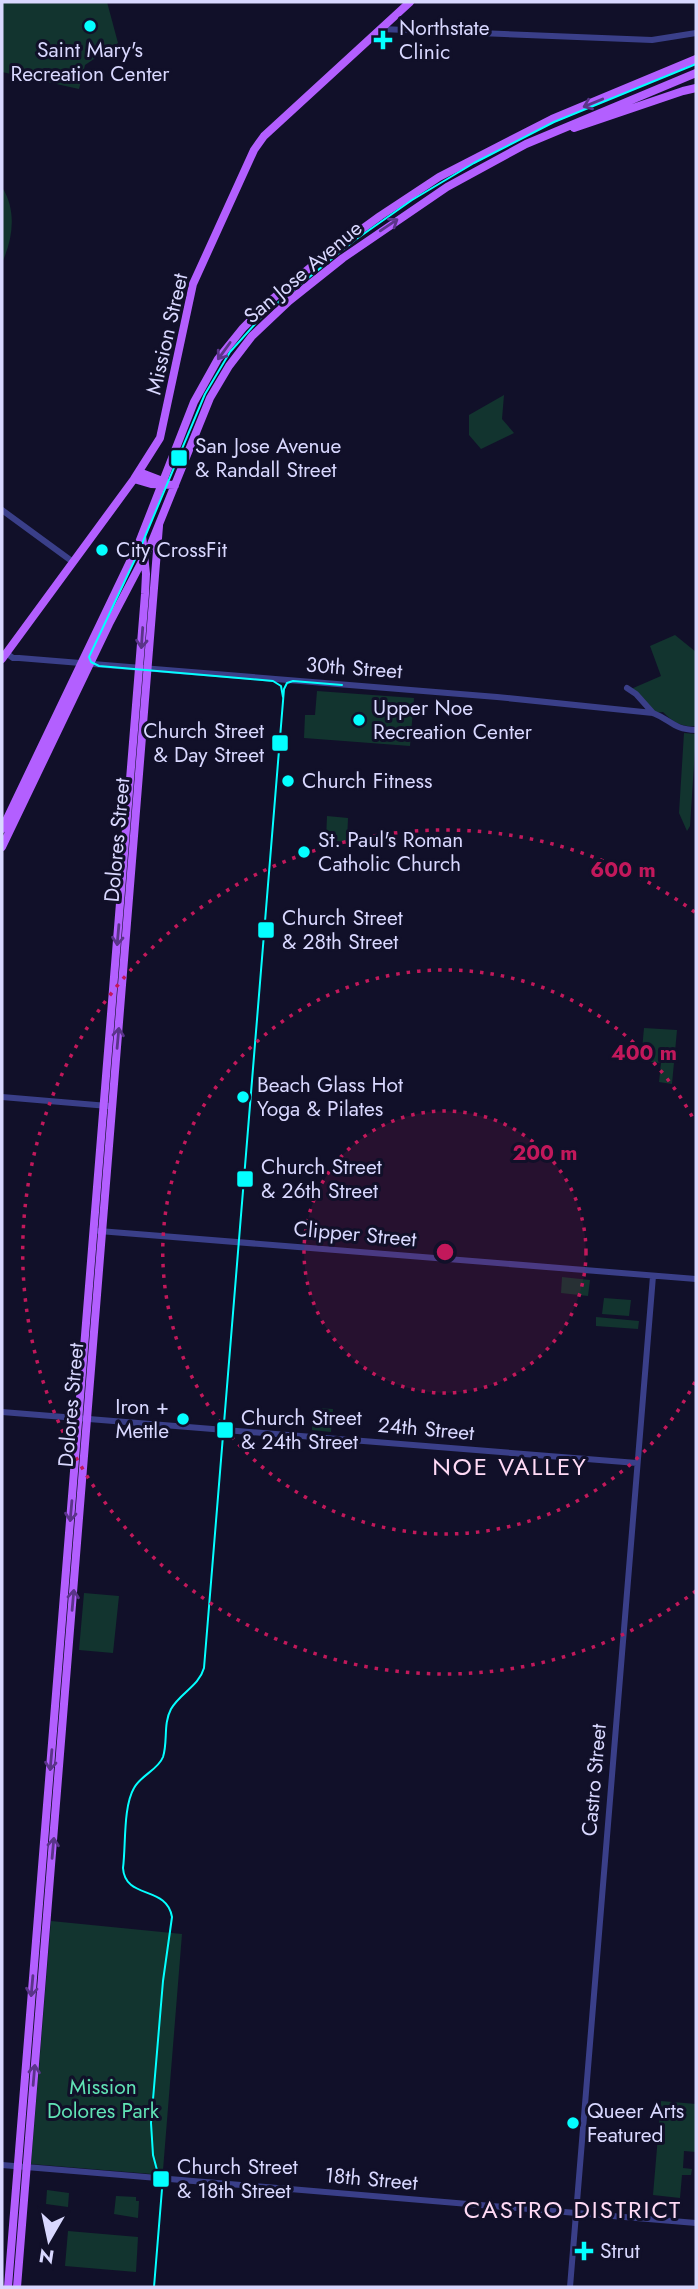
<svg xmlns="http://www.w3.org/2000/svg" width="698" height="2289" viewBox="0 0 698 2289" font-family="Jost,sans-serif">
<rect width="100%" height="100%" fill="#111029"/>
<path fill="#12342f" d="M2 2H107L118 43 85 65 79 89 2 72Z
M2 187C17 211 13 238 2 263Z
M504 395 502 419 514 433 481 449 469 435V415Z
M675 635 696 652V726C681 727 674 723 663 712L653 713 631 689 661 676 650 646Z
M317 691 414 698 410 746 304 738 305 715H315Z
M684 733 696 734 690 826 687 831 679 813Z
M327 816 348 818 347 842 326 840Z
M644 1028 677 1030 672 1084 659 1082 661 1063 641 1061Z
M562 1277 590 1280 588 1296 561 1293Z
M604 1298 631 1300 629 1316 602 1314Z
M596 1317 639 1321 638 1329 596 1326Z
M313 1408 333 1409 331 1432 312 1430Z
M84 1593 119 1596 113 1653 79 1650Z
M51 1921 182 1934 163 2170 152 2174 31 2164Z
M661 2101 696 2104V2152L684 2151 683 2168 692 2169 691 2175H682L680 2198 653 2195Z
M47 2190 69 2193 68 2207 46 2204Z
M116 2196 136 2197V2201H139L138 2218 114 2214Z
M68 2231 138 2237 136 2272 65 2266Z"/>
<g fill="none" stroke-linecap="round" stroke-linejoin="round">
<path stroke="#3a3f89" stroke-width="6" d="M381 29 652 40 696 33
M2 510 73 562
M6 653 13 658H19L497 697 653 713C673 721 672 729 696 730
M627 688 636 694 653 713
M2 1097 108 1106
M99 1231 696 1279
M2 1412 637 1463
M2 2165 696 2223
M570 2287 653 1276"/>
<path stroke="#b35fff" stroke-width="8" d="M574 128 683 91 696 88
M139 472 165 482
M134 479 151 484 175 485
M2 659 134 479 160 438 193 284 254 150 264 136 410 2
M2 829 138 545 194 402 218 359 243 328 270 301 318 261 380 216 439 177 552 119 696 59
M2 847 109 624 151 544 210 398 229 366 252 336 289 301 343 258 447 187 526 144 696 73
M8 2287 145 594 146 574 142 535
M17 2287 159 526"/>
<path stroke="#04ffff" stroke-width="2" d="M283 697 281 686 273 681 99 666 91 662 89 657 139 551 205 394 230 352 264 314 355 240 412 200 474 163 554 122 696 64
M154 2287 162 2189 153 2155 151 2123 163 1981 172 1917C167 1885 125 1900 123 1868 126 1845 123 1807 134 1788 141 1775 158 1770 163 1757 168 1741 163 1724 171 1709 180 1693 199 1686 204 1668L284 689 287 683 293 681 342 685"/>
</g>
<defs><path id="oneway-shaft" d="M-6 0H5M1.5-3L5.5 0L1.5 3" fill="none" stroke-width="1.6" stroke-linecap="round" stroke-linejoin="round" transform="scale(1.75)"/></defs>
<g stroke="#5a3489">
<use href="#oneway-shaft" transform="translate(593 103) rotate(158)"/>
<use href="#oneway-shaft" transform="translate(389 225) rotate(-34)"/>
<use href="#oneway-shaft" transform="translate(224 351) rotate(126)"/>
<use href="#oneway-shaft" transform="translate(142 638) rotate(94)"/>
<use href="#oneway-shaft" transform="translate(118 935) rotate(95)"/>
<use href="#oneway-shaft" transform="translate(118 1038) rotate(-85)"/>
<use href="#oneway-shaft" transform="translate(71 1511) rotate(95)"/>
<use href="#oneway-shaft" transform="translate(73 1600) rotate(-85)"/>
<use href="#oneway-shaft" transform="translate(51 1760) rotate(95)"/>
<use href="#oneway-shaft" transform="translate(53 1848) rotate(-85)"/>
<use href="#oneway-shaft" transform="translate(32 1986) rotate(95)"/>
<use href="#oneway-shaft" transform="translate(34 2075) rotate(-85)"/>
</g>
<circle cx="445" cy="1252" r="141" fill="#c2185b" fill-opacity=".12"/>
<g fill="none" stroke="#c2185b" stroke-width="3.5" stroke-dasharray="3.5 7">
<circle cx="445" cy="1252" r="141"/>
<path d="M695 1382A282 282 0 1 1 695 1122"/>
<path d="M696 1591A422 422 0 1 1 696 913"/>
</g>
<g fill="#04ffff" stroke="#111029" stroke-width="2.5">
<circle cx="90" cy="26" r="7"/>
<path d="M379.5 29.5h7v7h7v7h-7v7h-7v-7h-7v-7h7z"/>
<rect x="170" y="449" width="18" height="18" rx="3.5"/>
<circle cx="102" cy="550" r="7"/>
<circle cx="359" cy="720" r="7"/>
<rect x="271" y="734" width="18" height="18" rx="3.5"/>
<circle cx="288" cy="781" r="7"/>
<circle cx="304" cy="852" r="7"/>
<rect x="257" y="921" width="18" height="18" rx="3.5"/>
<circle cx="243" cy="1097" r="7"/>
<rect x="236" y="1170" width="18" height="18" rx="3.5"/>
<circle cx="183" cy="1419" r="7"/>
<rect x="216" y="1421" width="18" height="18" rx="3.5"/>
<circle cx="573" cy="2123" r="7"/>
<rect x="152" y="2170" width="18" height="18" rx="3.5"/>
<path d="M580.5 2240.5h7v7h7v7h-7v7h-7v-7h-7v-7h7z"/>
</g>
<g text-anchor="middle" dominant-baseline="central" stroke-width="6" stroke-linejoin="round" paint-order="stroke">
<g font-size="21" fill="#d9d8ff" stroke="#111029" text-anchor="start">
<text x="399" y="28">Northstate<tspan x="399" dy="24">Clinic</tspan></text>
<text x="90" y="50" text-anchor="middle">Saint Mary's<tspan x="90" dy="24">Recreation Center</tspan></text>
<text x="195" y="446">San Jose Avenue<tspan x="195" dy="24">&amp; Randall Street</tspan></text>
<text x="116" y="550">City CrossFit</text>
<text x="373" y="708">Upper Noe<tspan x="373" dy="24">Recreation Center</tspan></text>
<text x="264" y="731" text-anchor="end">Church Street<tspan x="264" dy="24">&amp; Day Street</tspan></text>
<text x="302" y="781">Church Fitness</text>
<text x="318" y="840">St. Paul's Roman<tspan x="318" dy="24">Catholic Church</tspan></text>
<text x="282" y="918">Church Street<tspan x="282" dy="24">&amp; 28th Street</tspan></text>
<text x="257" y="1085">Beach Glass Hot<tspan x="257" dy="24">Yoga &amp; Pilates</tspan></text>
<text x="261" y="1167">Church Street<tspan x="261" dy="24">&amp; 26th Street</tspan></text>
<text x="169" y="1407" text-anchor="end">Iron +<tspan x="169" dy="24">Mettle</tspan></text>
<text x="241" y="1418">Church Street<tspan x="241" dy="24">&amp; 24th Street</tspan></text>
<text x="587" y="2111">Queer Arts<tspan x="587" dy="24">Featured</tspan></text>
<text x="177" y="2167">Church Street<tspan x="177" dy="24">&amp; 18th Street</tspan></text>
<text x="600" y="2251">Strut</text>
</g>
<g font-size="21" fill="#d9d8ff" stroke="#111029">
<text transform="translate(303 272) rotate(-40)">San Jose Avenue</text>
<text transform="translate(167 334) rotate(-77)">Mission Street</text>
<text transform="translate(354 668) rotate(4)">30th Street</text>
<text transform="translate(117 840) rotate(-85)">Dolores Street</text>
<text transform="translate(355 1234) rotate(5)">Clipper Street</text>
<text transform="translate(71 1405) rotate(-85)">Dolores Street</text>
<text transform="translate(426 1429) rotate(5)">24th Street</text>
<text transform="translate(594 1780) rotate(-85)">Castro Street</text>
<text transform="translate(371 2179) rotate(5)">18th Street</text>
</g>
<g font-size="21" fill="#60e3b5" stroke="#111029">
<text x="103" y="2087">Mission<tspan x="103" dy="24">Dolores Park</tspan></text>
</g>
<g font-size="24" letter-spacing="2" fill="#ffdaf5" stroke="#111029">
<text x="510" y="1466">NOE VALLEY</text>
<text x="573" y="2209">CASTRO DISTRICT</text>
</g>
</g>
<circle cx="445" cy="1252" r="10" fill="#c2185b" stroke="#111029" stroke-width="3.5"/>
<g font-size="21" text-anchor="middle" font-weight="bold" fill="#c2185b" stroke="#111029" stroke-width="6" stroke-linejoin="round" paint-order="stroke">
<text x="623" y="877">600 m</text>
<text x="644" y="1060">400 m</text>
<text x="545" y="1160">200 m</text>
</g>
<rect width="698" height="2289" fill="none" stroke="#d9d8ff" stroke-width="7"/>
<g transform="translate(49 2240) rotate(189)" stroke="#111029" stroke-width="5" paint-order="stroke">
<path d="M0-5L12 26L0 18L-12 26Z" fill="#d9d8ff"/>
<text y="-10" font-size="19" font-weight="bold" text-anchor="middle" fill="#d9d8ff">N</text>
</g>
</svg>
